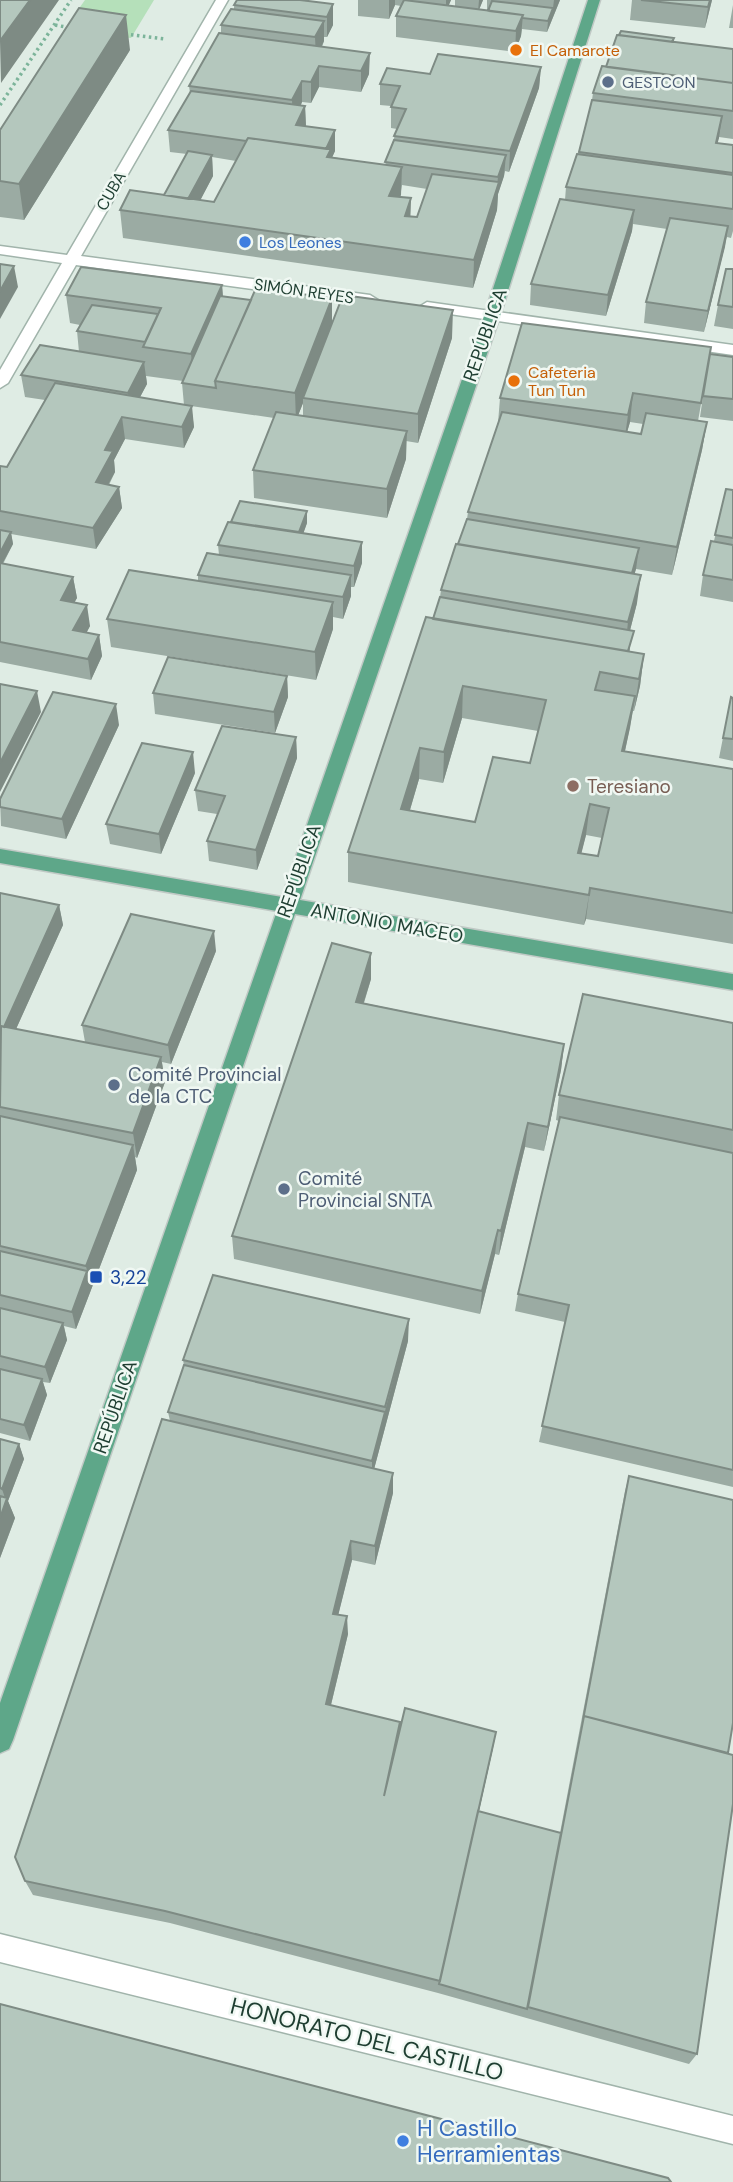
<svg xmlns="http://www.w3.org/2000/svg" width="733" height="2182" viewBox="0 0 733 2182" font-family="'DM Sans',sans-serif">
<rect width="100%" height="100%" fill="#dfece4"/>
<path fill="#b5e0ba" d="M85 0H154L131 38 63 31Z"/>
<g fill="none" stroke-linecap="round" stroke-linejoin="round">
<g stroke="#a1b4ab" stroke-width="3">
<path id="minor" d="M216 0H228L81 256 370 295 378 300 370 305 76 265 8 383 0 388V370L62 263 0 254V246L67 255Z
M427 302 733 345V355L422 310 419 307Z
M0 1934 733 2116V2144L0 1962Z"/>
</g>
<g stroke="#c0c9c5" stroke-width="3">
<path id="major" d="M588 0H600L500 316 300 900 733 974V990L295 914 13 1740 9 1749 0 1753V1703L277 911 0 863V849L282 897 484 316Z"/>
</g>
<path stroke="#7cb49a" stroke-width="3.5" stroke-dasharray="2.5 3.5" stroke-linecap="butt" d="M55 25 71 28
M125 34 165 39
M0 105 71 0"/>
<use href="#minor" fill="#fff" fill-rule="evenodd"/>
<use href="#major" fill="#5ea789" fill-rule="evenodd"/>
</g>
<path fill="#9baba3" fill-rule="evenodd" d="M358 0H451L448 6 455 7V0H483L479 10 487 11V0H560L547 32 522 29 521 36 515 52 396 37V16L401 6 395 5 389 19 358 16Z
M632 0H712L705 28 630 20Z
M333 4V25L327 37H324V41L322 47 369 74 361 92 319 87 311 103 302 102 301 105 305 106 306 126 335 130V151L332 157 385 165 397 129 391 128V106L380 105V84L430 74 541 67 539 88 509 172 505 171 504 176 498 194 497 210 473 288 123 238 120 210 164 195 187 154 170 152 168 130 190 93 189 86 221 34V25L234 9V5ZM212 157 236 161 214 202 200 200 213 176ZM402 185 427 189 417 217H410L411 198 400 197Z
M733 5V28H729Z
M674 38 673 42 733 49V139L719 137 717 143 733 145V231L731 238 727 237 704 332 644 323 646 302 667 229 633 224 632 231 606 316 530 305 531 284 565 200 566 187 578 154 592 100 593 93 606 67Z
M130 50 24 220 0 217V130Z
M733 269V329L714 326 718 305Z
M222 285 223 296 332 323 452 338 418 443 406 441V459L387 518 254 498 253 470 274 418 191 406 194 427 184 448 125 439 114 460 115 472 109 485 119 487 122 508 96 549 11 534 13 544 3 564 73 577 77 598 74 602 90 626 86 633 99 635 102 656 91 680 0 662V466L7 467 45 400 25 397 21 375 79 352 77 331 80 325 70 323 66 295ZM146 376 183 381 182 383 184 405 140 397 147 384ZM303 403V416L298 415 301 408Z
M710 354 733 357V421L700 417 706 376 698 421 707 422 702 450 672 575 636 569 634 574 637 603 630 630V652L644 654 640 686 634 711H633L625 751 733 769V944L586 919 584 925 348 882V852L433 619 440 597 441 590 467 519 468 512 498 423 500 398ZM630 422 643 424 641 434 627 432ZM462 718 538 731 530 763 475 822 410 810 419 779 443 783ZM586 835 602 838 598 856 581 853Z
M726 489 733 490V602L700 596 703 575 714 541Z
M307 511V523L303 533 362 542V563L354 587H351V596L343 619 333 617V629L316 680 111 647 107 619 198 581V575L219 555 218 545 231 522Z
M287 676 288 697 275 733 155 714 153 693Z
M731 697 733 698V761L719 758Z
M119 725 66 839 1 826 0 799Z
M296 737 297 758 257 870 209 861 207 841 217 814 198 811 195 790Z
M195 773 161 854 110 844 106 824Z
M0 893 59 905 63 925 16 1029 85 1042 82 1025 216 951 171 1064 162 1062 165 1082 137 1158 135 1157 137 1170 76 1329 64 1326 67 1340 50 1383 43 1382 47 1395 30 1441 0 1433Z
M371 953V979L364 1003 564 1044 561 1070 544 1151 525 1147 499 1255 495 1254 480 1314 234 1259 232 1236Z
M733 1023V1487L539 1442 565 1322 515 1311 518 1294 559 1121 556 1120 559 1095Z
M408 1341 374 1469 393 1493 375 1565 352 1560 338 1615 348 1634 331 1705 399 1733 493 1748 479 1811 560 1833 625 1491 629 1476 729 1753 697 2054 689 2064 438 1993 170 1923 33 1895 25 1881 170 1421 168 1412 184 1365 183 1360Z
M0 1439 19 1444 24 1459 8 1501 15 1518 0 1558Z"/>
<path fill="#7e8b84" d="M30 0H59L1 83 0 41Z
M389 0H395V5L389 19Z
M446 0H451L446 12Z
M479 0H483L478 12Z
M554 0H560L547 32 548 21 553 8Z
M710 0H712L705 28 708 7Z
M333 4V25L327 37V17Z
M126 15 130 50 24 220 19 184Z
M523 15 521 36 515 52 516 31Z
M324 21V41L316 58 315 37Z
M370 53 369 74 361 92V71Z
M319 66V87L311 103V82Z
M541 67 539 88 509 172 510 151Z
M302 81V102L293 121 292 100Z
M305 106 306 127 296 125Z
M722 116 719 138 712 164 716 143Z
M335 130V151L331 160 325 152Z
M212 155 213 176 190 220 185 205Z
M506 155 504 176 498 194 497 210 473 288 474 260 497 186 498 177Z
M402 167 401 195 389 224V196Z
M411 198 410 227 405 216Z
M634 210 632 231 606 316 608 295Z
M728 226 725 247 704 332 708 311Z
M14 266 18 287 0 319V291Z
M222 285 224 313 194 382 191 354Z
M332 298V326L303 398V403L296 421 295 393Z
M453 310 452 338 418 443V414Z
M144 362 147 384 131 414 128 393Z
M633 393 630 422 624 443 628 415Z
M192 406 194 427 184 448 182 427Z
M122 417 125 439 114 460 115 472 98 503 96 482 105 450Z
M707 422 702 450 672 575 677 547Z
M407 431 406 459 387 518V489Z
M119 487 122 508 96 549 93 528Z
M307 511V523L299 546 298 535Z
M11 532 13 544 0 568V553Z
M362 542V563L354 587V566Z
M639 548 636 569 627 601 630 580Z
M351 575V596L343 619V597Z
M641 575 637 603 625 650 628 622Z
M73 577 77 598 64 621 61 600Z
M333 602V629L316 680 315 652Z
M87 605 90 626 77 651 73 630Z
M99 635 102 656 91 680 88 659Z
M644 654 640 686 634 711 639 679Z
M287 676 288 697 275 733 274 712Z
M463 686 462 718 443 783 444 752Z
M37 691 41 712 0 792V763Z
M635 696 630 728 618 782 622 751Z
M116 704 119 725 66 839 62 819Z
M296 737 297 758 257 870 256 850Z
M420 748 419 779 401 840V809Z
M193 752 195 773 161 854 159 834Z
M590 804 586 835 574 883 578 853Z
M590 888 586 919 584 925 589 895Z
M59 905 63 925 7 1049 2 1030Z
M214 931 216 951 171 1064 168 1045Z
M371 953V979L356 1027V1002Z
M564 1044 561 1070 544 1151 548 1127Z
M161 1057 165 1082 137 1158 133 1133Z
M528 1123 525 1147 499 1255 501 1231Z
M133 1145 137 1170 76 1329 72 1312 87 1271 86 1266Z
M498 1230 495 1254 480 1314 482 1291Z
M409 1319 408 1341 372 1477V1461Z
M63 1323 67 1340 50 1383 45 1367Z
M42 1379 47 1395 30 1441 24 1425Z
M19 1444 24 1459 8 1501 15 1518 0 1558V1518L6 1501 2 1489Z
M393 1473V1493L375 1565V1546Z
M351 1541 352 1560 334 1632 333 1614Z
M347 1616 348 1634 327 1721 326 1704Z
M496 1732 493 1748 440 1984Z"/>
<path fill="#b4c7bd" stroke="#7e8b84" stroke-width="2" fill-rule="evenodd" d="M0 0H30L0 41Z
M237 0H300L333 4 327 17 234 5Z
M404 0 523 15 516 31 396 16Z
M641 0H710L708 7Z
M492 1 553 8 548 21 522 18 523 15 488 11Z
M79 8 126 15 19 184 0 181V130Z
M231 9 324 21 315 37 221 25Z
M621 31 674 38 672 42 619 35Z
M219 33 370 53 361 71 319 66 311 82 302 81 292 100 189 86Z
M617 35 733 49V83L606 67Z
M438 54 541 67 510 151 394 136 406 109 391 107 400 86 380 84 387 68 430 74Z
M602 66 733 83V111L593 93Z
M191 91 305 106 296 125 335 130 326 149 248 138 246 141 168 130Z
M592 100 722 116 716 143 733 145V173L579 152Z
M248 138 331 149 327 157 402 167 389 196 411 198 405 216 417 217 432 174 499 182 474 260 120 210 130 190 214 202Z
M394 140 506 155 498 177 385 162Z
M188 151 212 155 188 199 164 195Z
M577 154 733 175V209L566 187Z
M560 199 634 210 608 295 531 284Z
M670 218 728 226 708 311 646 302Z
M0 264 14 266 0 291Z
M81 267 222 285 191 354 143 347 161 308 66 295Z
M726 269H733V307L718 305Z
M256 288 332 298 295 393 215 381Z
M343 295 453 310 418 414 303 398Z
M220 296 251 300 215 381 216 388 182 383Z
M92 305 158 314 145 342 77 331Z
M522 323 711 347 701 403 633 393 628 415 500 398Z
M40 345 144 362 128 393 21 375Z
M710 354 733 357V399L703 396Z
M55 383 192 406 182 427 122 417 105 450 113 451 96 482 119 487 93 528 0 511V466L7 467Z
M276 412 407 431 387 489 253 470Z
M502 412 641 434 646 413 707 422 677 547 468 512Z
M726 489 733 490V538L715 535Z
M240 501 307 511 299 532 231 522Z
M467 519 639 548 632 573 458 544Z
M228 522 362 542 354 566 218 545Z
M0 530 11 532 0 553Z
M711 541 733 545V580L703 575Z
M456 544 641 575 628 622 441 590Z
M207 553 351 575 343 597 198 575Z
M0 563 73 577 61 600 87 605 73 630 99 635 88 659 0 642Z
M129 570 333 602 315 652 107 619Z
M440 597 634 631 628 651 433 619Z
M426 617 644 654 639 679 600 672 595 690 635 696 622 751 733 769V913L590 888 589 895 348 852ZM463 686 546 700 530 763 493 757 475 822 401 809 420 748 444 752ZM590 804 609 808 598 856 578 853Z
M168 657 287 676 274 712 153 693Z
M0 684 37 691 0 763Z
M53 692 116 704 62 819 0 807V799Z
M731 697 733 698V739L723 738Z
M222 726 296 737 256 850 207 841 225 796 195 790Z
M142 743 193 752 159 834 106 824Z
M0 893 59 905 4 1027 1 1026 0 1027Z
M131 914 214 931 168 1045 82 1025Z
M332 943 371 953 356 1002 564 1044 548 1127 528 1123 501 1231 498 1230 482 1291 232 1236Z
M583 994 733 1023V1130L559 1095Z
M1 1026 161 1057 133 1133 0 1107Z
M0 1116 133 1145 86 1266 0 1246Z
M560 1117 733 1153V1470L542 1426 569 1305 518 1294Z
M0 1251 87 1271 72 1312 0 1295Z
M213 1275 409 1319 385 1407 183 1360Z
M0 1308 63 1323 45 1367 0 1356Z
M184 1365 385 1412 372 1461 168 1412Z
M0 1369 42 1379 24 1425 0 1419Z
M162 1419 393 1473 375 1546 351 1541 333 1614 347 1616 326 1704 400 1722 384 1796 405 1708 496 1732 440 1981 165 1911 25 1881 15 1857Z
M0 1439 19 1444 2 1489 0 1488Z
M629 1476 733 1500V1723L728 1753 584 1716 583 1720Z
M0 1496 7 1498 0 1518Z
M584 1716 733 1755V1804L697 2054 528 2007Z
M478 1811 561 1833 527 2009 439 1984Z
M0 2004 668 2178 671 2182H0Z"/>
<g fill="#e8710a" stroke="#f0f8f3" stroke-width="2.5">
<circle cx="516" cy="50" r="7"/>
<circle cx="514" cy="381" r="7"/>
</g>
<g fill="#5c6f8a" stroke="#f0f8f3" stroke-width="2.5">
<circle cx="608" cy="82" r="7"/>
<circle cx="114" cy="1085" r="7"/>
<circle cx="284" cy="1189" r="7"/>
</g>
<g fill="#3f7fe0" stroke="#f0f8f3" stroke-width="2.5">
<circle cx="245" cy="242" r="7"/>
<circle cx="403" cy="2141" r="7"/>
</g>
<circle fill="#8d6e63" stroke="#f0f8f3" stroke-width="2.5" cx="573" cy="786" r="7"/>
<rect fill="#1a4fb4" stroke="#f0f8f3" stroke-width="2.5" x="89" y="1270" width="14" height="14" rx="3.5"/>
<g text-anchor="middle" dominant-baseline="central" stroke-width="5" stroke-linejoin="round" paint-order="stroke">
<g font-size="16" fill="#c56008" stroke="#f0f8f3" text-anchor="start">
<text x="530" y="50">El Camarote</text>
<text x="528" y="372">Cafeteria<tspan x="528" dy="18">Tun Tun</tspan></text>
</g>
<g font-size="16" fill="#4e5e75" stroke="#f0f8f3" text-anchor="start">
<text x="622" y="82">GESTCON</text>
</g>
<g font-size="16" fill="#1e3e31" stroke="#f0f8f3">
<text transform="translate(111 191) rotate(-60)">CUBA</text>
<text transform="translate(304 291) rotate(8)">SIMÓN REYES</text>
</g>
<g font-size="16" fill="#366cbe" stroke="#f0f8f3" text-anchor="start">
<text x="259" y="242">Los Leones</text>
</g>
<g font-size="19" fill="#1e3e31" stroke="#f0f8f3">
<text transform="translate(485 335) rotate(-71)">REPÚBLICA</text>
<text transform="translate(299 871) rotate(-71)">REPÚBLICA</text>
<text transform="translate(387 923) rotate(10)">ANTONIO MACEO</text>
<text transform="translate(115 1407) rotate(-71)">REPÚBLICA</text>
</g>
<g font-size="19" fill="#785e54" stroke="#f0f8f3" text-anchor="start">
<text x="587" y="786">Teresiano</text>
</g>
<g font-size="19" fill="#4e5e75" stroke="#f0f8f3" text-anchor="start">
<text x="128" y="1074">Comité Provincial<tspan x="128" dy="22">de la CTC</tspan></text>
<text x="298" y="1178">Comité<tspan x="298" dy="22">Provincial SNTA</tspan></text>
</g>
<g font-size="19" fill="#164399" stroke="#f0f8f3" text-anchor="start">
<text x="110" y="1277">3,22</text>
</g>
<g font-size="23" fill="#1e3e31" stroke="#f0f8f3">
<text transform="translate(367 2039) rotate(14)">HONORATO DEL CASTILLO</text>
</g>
<g font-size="23" fill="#366cbe" stroke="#f0f8f3" text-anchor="start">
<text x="417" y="2128">H Castillo<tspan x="417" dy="26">Herramientas</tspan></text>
</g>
</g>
</svg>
